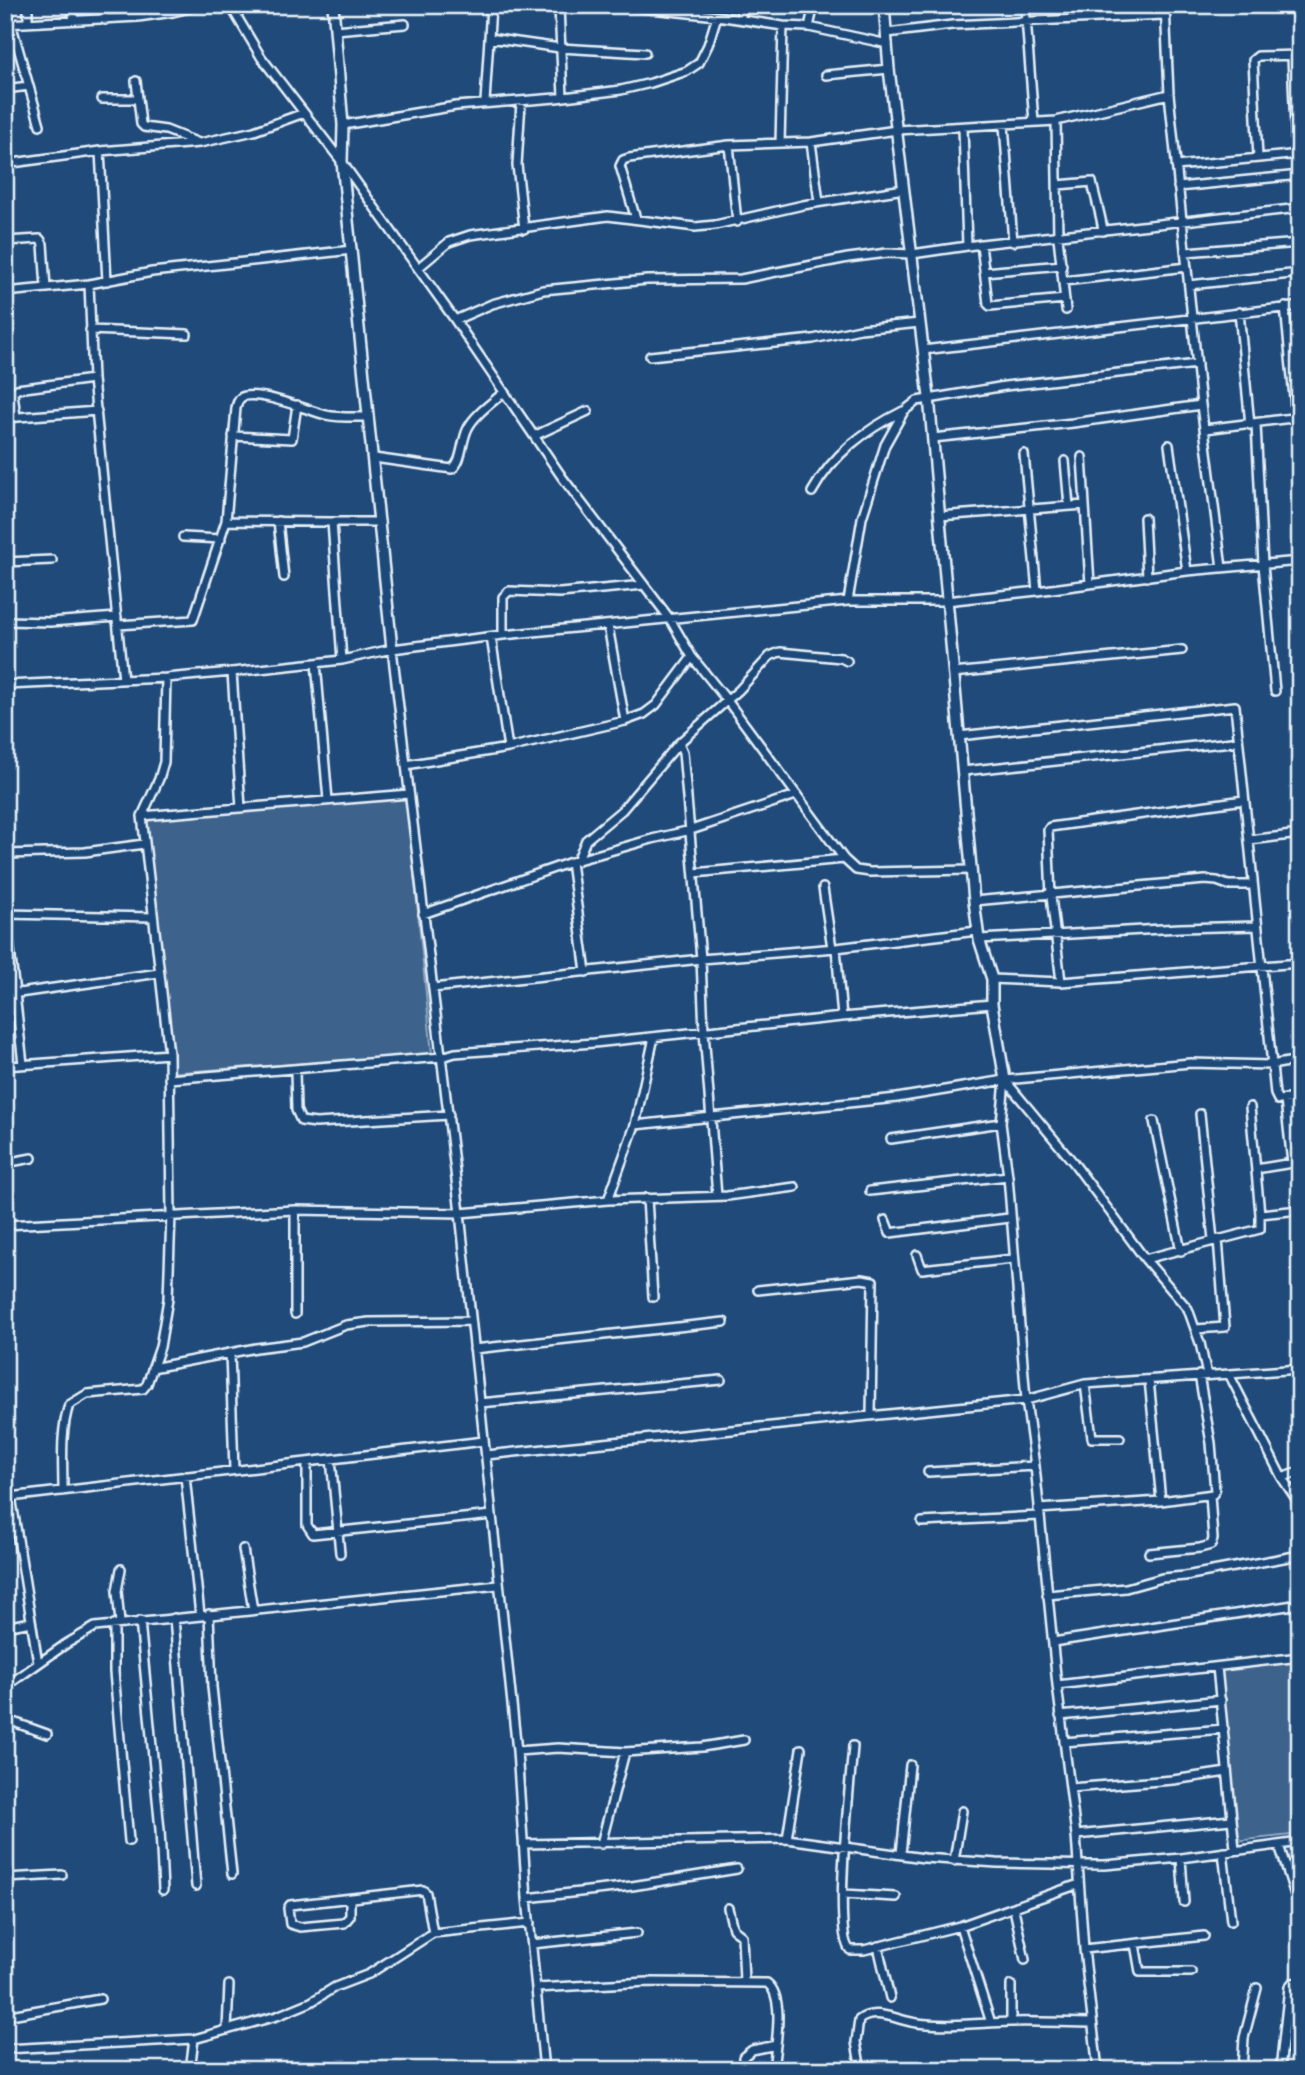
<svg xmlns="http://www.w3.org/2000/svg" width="1305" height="2075" viewBox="0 0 1305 2075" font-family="'Architects Daughter',sans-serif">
<rect width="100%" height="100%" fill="#1f4a7a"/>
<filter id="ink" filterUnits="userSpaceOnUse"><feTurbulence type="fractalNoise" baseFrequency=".0143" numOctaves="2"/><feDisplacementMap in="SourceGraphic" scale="14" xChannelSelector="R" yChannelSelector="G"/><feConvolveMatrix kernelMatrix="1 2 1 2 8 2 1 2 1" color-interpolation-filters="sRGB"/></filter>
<g filter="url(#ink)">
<path fill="#3c628c" stroke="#92aac2" stroke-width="2" d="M406 791 432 1054 168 1073 161 959 145 814Z
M1300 1660V1834L1236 1841 1221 1668Z"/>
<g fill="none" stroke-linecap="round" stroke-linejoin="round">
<g stroke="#e8f1f8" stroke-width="12">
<path id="minor" d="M28 5V22
M71 5 74 19
M102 5 105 20
M230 5 261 57 342 162 455 320 562 477 670 619 692 657 726 699 844 859 856 870 870 872 970 870
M1025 5 1034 122
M1165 5 1169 94 1201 405 1222 568
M559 7 563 97
M491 8 632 7 717 16 783 26 809 27 888 44
M741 19V5
M11 23 40 125
M5 24 138 17 173 12 201 5
M809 27 814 5
M335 30 405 24
M887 33 952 25 1164 15
M489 38 560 48 645 53
M1292 56 1296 154
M826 75 889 69
M136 81 141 124 144 127 166 130 199 143
M5 89 29 86
M102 99H138
M485 102 491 6
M521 102 517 165 524 229
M1056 121 1058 237 1066 310
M343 125 456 106 556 98 621 90 651 83 687 71 699 63 708 45 717 16
M1004 125 1013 242
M963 128 967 246
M811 142 819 202
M780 143 783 26
M729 145 737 222
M100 151 107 281
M1258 158 1253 60 1258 56 1300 55
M5 164 100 151 200 143 254 131 304 113
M1176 166 1300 154
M1058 185 1092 182C1095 198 1101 214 1103 231
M1178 187 1300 175
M636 219 620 166 623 160 629 158 729 145 811 142 897 130 1056 121 1169 94
M5 241 40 239 43 244 46 288
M981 244 988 304 990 306 1065 299
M1186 252 1300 243
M418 268 449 242 470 235 608 216 695 227 715 225 803 205 904 189
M984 272 1062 265
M1064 281 1187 267
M89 284 93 379 123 680
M1189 285 1300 273
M5 292 89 284 152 272 352 250
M1285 307 1296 418
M1239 312 1250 425
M455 320 492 304 543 290 647 280 741 279 848 258 887 253 912 254 981 244 1300 208
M90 330 187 334
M923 350 1300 306
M650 356 813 339 860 329 920 323
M16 417 13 393 17 389 93 379
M5 418 97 411
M1256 424 1263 565 1275 691
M1205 429 1300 417
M233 436 292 439 297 405
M534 436 588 411
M933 438 1073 423 1201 405
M1169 445 1187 571
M1024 454 1037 591
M1082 457 1090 584
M374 458 452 469C463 461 461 441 468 428 475 414 492 403 504 392
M1065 461 1069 506
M812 492C833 454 865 430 903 411
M939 516 1085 505
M1144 518 1147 577
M226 521 332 522
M278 521 284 577
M183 537 221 539
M5 562 52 560
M848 601 862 518 885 445 904 411 917 401 1005 386 1197 364
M5 621 50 622 117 617
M118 625 193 620 226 521 236 408C237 402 239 397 245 396 264 392 307 410 326 415 339 418 355 417 369 417
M608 626 625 721
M503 635V597L509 591 560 593 644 585
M491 637 508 748
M392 649 460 1213 517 1751 527 1898 544 2070
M342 660 332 522H380
M316 663 328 800
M232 672 241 808
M953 673 1182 650
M5 685 166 678 232 672 342 660 392 649 503 635 848 601H946L1037 591 1187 571 1300 561
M959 736 1235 706 1275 1094 1278 1100 1300 1098
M679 743 683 752 701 959 704 1032 717 1196
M406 765 508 748 625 721 644 714 656 705 692 657
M963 771 1232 742
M142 816 409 794
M1249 840 1300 834
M5 854 85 852 144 844
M577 861 586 840 622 810 679 743 739 690 770 656 780 652 841 658 847 661
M571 862 586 972
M694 873 844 859
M823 888 832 948
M974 901 1205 880 1217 881 1228 885H1253
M5 914 153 917
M6 914 23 1064
M423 914 571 862 652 839 691 830 796 795
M979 939 1180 928 1257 926
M836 948 842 1017
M992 979 1061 982 1300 963
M1061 982 1051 896 1048 830 1050 827 1244 800
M433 988 701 959 836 948 977 931
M5 995 159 973
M5 1066 169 1054
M295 1070 296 1110 301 1121 316 1123 449 1115
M169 1079 442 1057 455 1053 594 1043 842 1017 992 1004
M1005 1080 1001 1123 1008 1176 1026 1400 1035 1466 1057 1685 1076 1835 1084 1949 1098 2070
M1005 1080 1073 1162 1145 1259 1188 1309 1200 1343 1207 1375
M1200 1114 1213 1240
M1154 1121 1181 1251
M635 1125 897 1098 1005 1080 1190 1063 1271 1065 1300 1060
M891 1139 1001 1123
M5 1163 32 1158
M1256 1169 1292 1163 1285 1100
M870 1191 1008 1176
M647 1198 653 1297
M608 1200 727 1196 795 1187
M1260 1214 1300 1210
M885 1220 890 1233 1009 1218
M5 1225 295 1210 460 1213 608 1200 635 1125 654 1037
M917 1255 922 1269 1013 1259
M1145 1259 1260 1229V1214L1250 1107
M758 1290 862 1279 873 1281 871 1415
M295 1314V1210
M1196 1329 1225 1327 1218 1239
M474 1349 724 1322
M230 1353 234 1470
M152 1368 256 1348 303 1342 346 1325 369 1322 471 1321
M1229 1374 1282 1478 1300 1505
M1149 1380 1161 1501
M1085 1384 1092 1438H1120
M480 1403 721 1380
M486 1455 1026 1400 1085 1384 1300 1369
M5 1459 38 1663
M331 1459 340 1553
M307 1462V1525L313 1534 492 1515
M928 1472 1035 1466
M185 1476 200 1615
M1282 1478 1300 1471
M63 1491C63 1463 60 1432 69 1405L87 1394 143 1389 147 1384 160 1347 168 1299 171 1215 169 1054 142 816 159 779 164 762 166 678
M5 1504 10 1497 484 1441
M1038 1509 1161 1501 1213 1494 1215 1491 1211 1443 1199 1375
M922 1522 1039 1516
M243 1549 253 1610
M1149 1553 1200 1548 1211 1545 1213 1539 1210 1495
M1047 1595 1126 1588 1162 1578 1185 1576 1300 1555
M209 1614 212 1687 232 1874
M174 1618 196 1886
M140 1621 160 1830 163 1890
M120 1623 117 1591 121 1569
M114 1624V1672L129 1841
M5 1627 31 1622
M1053 1642 1300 1604
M1217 1667 1235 1849
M1057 1685 1300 1657
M5 1687 66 1644 95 1627 498 1585
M1060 1716 1221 1700
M5 1719 47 1734
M1064 1742 1224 1729
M853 1746C851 1777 832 1933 850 1950H864L960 1926 1079 1884
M517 1751 558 1748 625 1752 702 1747 744 1740
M1070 1788 1173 1780 1227 1772
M1076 1835 1231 1820
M787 1839 801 1749
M524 1844 787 1839 924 1858 997 1863 1105 1865 1181 1858 1300 1842
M601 1844 625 1752
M1279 1845 1300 1911
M1223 1852 1231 1921
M901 1854 910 1765
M1181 1858 1184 1902
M954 1861 962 1811
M5 1878 62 1875
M843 1894 896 1897
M527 1898 632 1886 737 1869
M350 1899V1916L344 1923 300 1927 290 1924 288 1908 290 1905 423 1890 426 1893 433 1933
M728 1908 733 1929 742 1936 744 1981
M1014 1909 1025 1960
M960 1926 991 2023
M532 1944 637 1933
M1135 1944 1140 1972H1191
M878 1946 890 1998
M1084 1949 1204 1936
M1011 1985V2022
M536 1988 648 1982 767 1983C786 1997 775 2048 773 2070
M5 2016 100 1999
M227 2030 229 1985
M5 2049 194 2039 277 2016 311 2002 335 1987 369 1974 433 1933 530 1923
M859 2059 856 2042 859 2020C875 2007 899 2021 917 2023 948 2027 979 2023 1010 2022 1037 2021 1065 2023 1092 2023
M190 2070 194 2039
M743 2070V2057L752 2050 776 2045
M1242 2070 1244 2038 1257 1988
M1280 2070 1289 1987 1292 1983 1300 1982"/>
</g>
<g stroke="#e8f1f8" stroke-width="14">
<path id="tertiary" d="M333 5 343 125 342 162 392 649
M884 5 889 69 929 397 974 901 979 939 992 979V1004L1005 1080"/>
</g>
<use href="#minor" stroke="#1f4a7a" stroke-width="7"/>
<use href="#tertiary" stroke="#1f4a7a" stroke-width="9"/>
</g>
</g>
<rect width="1305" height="2075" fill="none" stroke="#1f4a7a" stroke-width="28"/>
<rect x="14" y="14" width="1277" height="2047" fill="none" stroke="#e8f1f8" stroke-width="2.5" filter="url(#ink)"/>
</svg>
